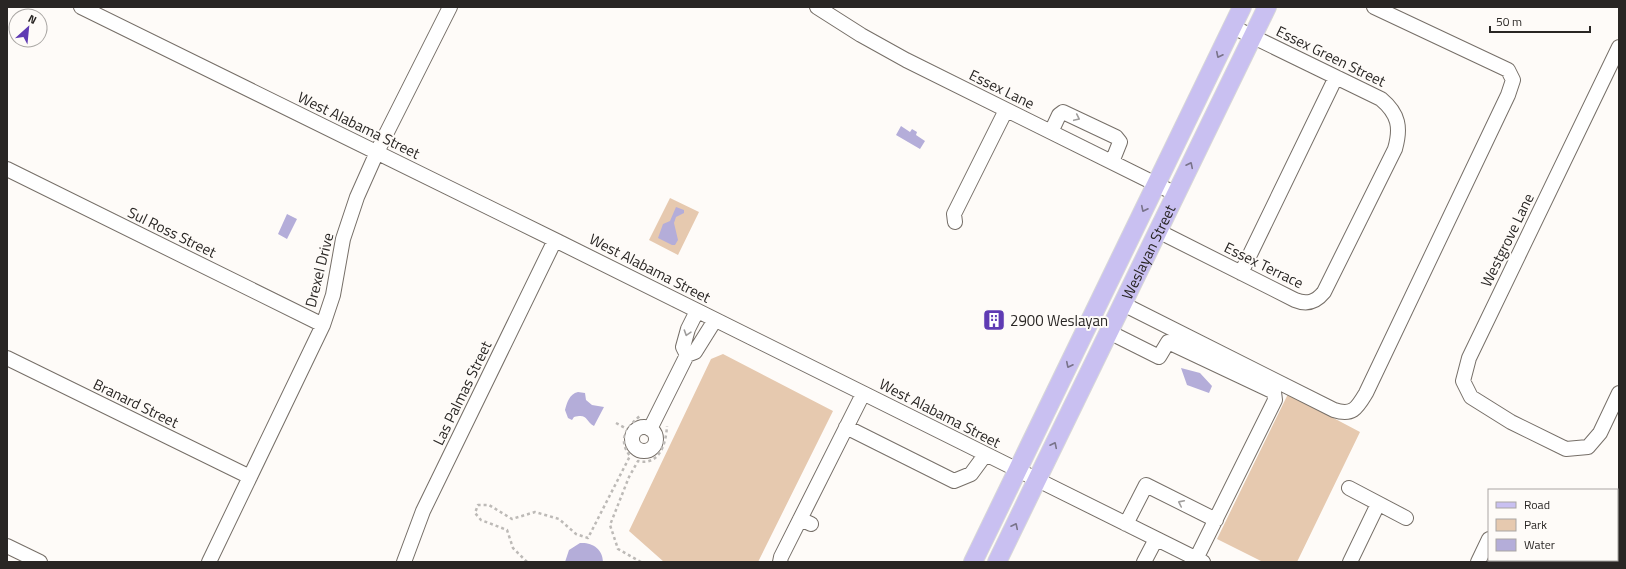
<svg xmlns="http://www.w3.org/2000/svg" width="1626" height="569" viewBox="0 0 1626 569" font-family="'Titillium Web',sans-serif">
<rect width="100%" height="100%" fill="#fefbf8"/>
<path fill="#e6c9af" d="M670 198 699 212 678 255 649 240Z
M723 354 833 411 758 562H664L629 531 711 359Z
M1288 394 1360 432 1297 562H1263L1217 539Z"/>
<path fill="#b4add9" d="M901 126 910 132 912 129 917 132 916 135 925 141 920 149 896 135Z
M676 207 684 210V213L676 217 674 223 678 240 675 245H672L658 238 663 224 670 221Z
M287 214 297 219 287 239 278 234Z
M1181 368 1200 373 1212 386 1209 393 1187 385Z
M578 392 585 393 586 400 592 405 604 407 594 426C585 421 588 413 574 417L572 420 568 418 565 410C567 403 569 394 578 392Z
M580 543C592 542 603 549 603 562H565L569 550Z"/>
<g fill="none" stroke-linecap="round" stroke-linejoin="round">
<g stroke="#766f68" stroke-width="16">
<path id="minor" d="M81 7 555 240 1203 562
M817 7 861 35 906 60 1176 194
M1619 47 1469 358 1463 381 1471 397 1511 422 1566 449 1588 447 1600 433 1619 393
M1051 132 1059 115 1063 112 1116 137 1120 142 1112 162
M7 169 323 325
M955 222 954 214 1006 110
M1158 231 1295 300C1307 305 1316 302 1324 292L1395 149C1401 128 1399 114 1381 99L1233 27
M1241 273 1336 77
M1123 304 1334 410C1353 416 1357 408 1366 393L1508 95 1513 80 1508 70 1374 7
M1109 332 1159 357 1168 342 1274 392 1275 400 1196 559
M687 355 683 347 688 329 697 311
M7 358 250 477
M632 439a12 12 0 1 1 24 0a12 12 0 1 1-24 0Z
M846 427 954 481 971 474 985 455
M650 429 687 355 695 352 715 320
M1349 488 1406 518
M800 519 811 524
M1126 524 1146 485 1216 520
M7 546 40 562
M209 562 323 325 333 295 343 239 357 197 377 152 450 7
M404 562 423 511 555 240
M780 562 781 557 863 394
M1144 562 1156 539
M1350 562 1378 504
M1478 562 1489 539"/>
</g>
<g stroke="#d8d8d8" stroke-width="20">
<g id="major">
<path d="M973 562 1242 7"/>
<path id="s1" d="M997 562 1267 7"/>
</g>
</g>
<path stroke="#bdbab7" stroke-width="2.5" stroke-dasharray="3 3" stroke-linecap="butt" d="M616 423 627 429
M527 562 513 548 507 530 481 520 475 513 478 505H489L512 519 535 512 559 519 576 534 588 538 630 456C617 439 627 427 641 415
M641 562 618 549 610 525 629 477 638 461C660 466 666 443 667 426"/>
<use href="#minor" stroke="#fff" stroke-width="14"/>
<use href="#major" stroke="#c9c0f1" stroke-width="18"/>
</g>
<defs><path id="oneway-chevron" d="M-2-3.5L2.5 0L-2 3.5" fill="none" stroke-width="1.6" stroke-linecap="round" stroke-linejoin="round"/></defs>
<g stroke="#79738a">
<use href="#oneway-chevron" transform="translate(1219 55) rotate(116)"/>
<use href="#oneway-chevron" transform="translate(1190 165) rotate(-64)"/>
<use href="#oneway-chevron" transform="translate(1144 209) rotate(116)"/>
<use href="#oneway-chevron" transform="translate(1069 365) rotate(116)"/>
<use href="#oneway-chevron" transform="translate(1054 445) rotate(-64)"/>
<use href="#oneway-chevron" transform="translate(1015 526) rotate(-64)"/>
</g>
<g stroke="#9f9d9c">
<use href="#oneway-chevron" transform="translate(1077 118) rotate(25)"/>
<use href="#oneway-chevron" transform="translate(687 333) rotate(108)"/>
<use href="#oneway-chevron" transform="translate(1181 503) rotate(-154)"/>
</g>
<defs>
<g id="building-square" transform="scale(1.15)"><rect x="-9" y="-9" width="18" height="18" rx="4" fill="#5f3bb3" stroke="#fefbf8"/><path d="M-4-6H4V6H1V3H-1V6H-4ZM-2.5-4.3h1.7v1.8h-1.7ZM.8-4.3h1.7v1.8H.8ZM-2.5-1h1.7V.8h-1.7ZM.8-1h1.7V.8H.8Z" fill="#fff"/></g>
</defs>
<g fill-rule="evenodd">
<use href="#building-square" x="994" y="320"/>
</g>
<g text-anchor="middle" dominant-baseline="central" stroke-width="4" stroke-linejoin="round" paint-order="stroke">
<g font-size="15" fill="#292624" stroke="#fefbf8">
<text transform="translate(1331 56) rotate(26)">Essex Green Street</text>
<text transform="translate(1002 89) rotate(26)">Essex Lane</text>
<text transform="translate(359 125) rotate(26)">West Alabama Street</text>
<text transform="translate(172 232) rotate(26)">Sul Ross Street</text>
<text transform="translate(1507 240) rotate(-64)">Westgrove Lane</text>
<text stroke="none"><textPath href="#s1" startOffset="345">Weslayan Street</textPath></text>
<text transform="translate(1264 265) rotate(26)">Essex Terrace</text>
<text transform="translate(650 268) rotate(27)">West Alabama Street</text>
<text transform="translate(319 270) rotate(-76)">Drexel Drive</text>
<text transform="translate(462 393) rotate(-64)">Las Palmas Street</text>
<text transform="translate(136 403) rotate(26)">Branard Street</text>
<text transform="translate(940 413) rotate(27)">West Alabama Street</text>
</g>
<g font-size="15" fill="#292624" stroke="#fefbf8" text-anchor="start">
<text x="1010" y="320">2900 Weslayan</text>
</g>
</g>
<rect width="1626" height="569" fill="none" stroke="#292624" stroke-width="16"/>
<rect x="1488" y="489" width="130" height="72" fill="#fefbf8" stroke="#a9a6a3"/>
<rect x="1496" y="502" width="20" height="6" fill="#c9c0f1" stroke="#a9a6a3"/>
<text x="1524" y="509" font-size="12" fill="#292624">Road</text>
<rect x="1496" y="519" width="20" height="12" fill="#e6c9af" stroke="#a9a6a3"/>
<text x="1524" y="529" font-size="12" fill="#292624">Park</text>
<rect x="1496" y="539" width="20" height="12" fill="#b4add9" stroke="#a9a6a3"/>
<text x="1524" y="549" font-size="12" fill="#292624">Water</text>
<g transform="translate(28 28) rotate(27)"><circle r="19" fill="#fefbf8" stroke="#a9a6a3"/>
<path d="M0-3L7 15L0 10L-7 15Z" fill="#5f3bb3"/>
<text y="-6" font-size="11" font-weight="bold" text-anchor="middle" fill="#292624">N</text>
</g>
<path d="M1490 26v6h100v-6" fill="none" stroke="#292624" stroke-width="2"/>
<text x="1496" y="26" font-size="12" fill="#292624" stroke="#fefbf8" stroke-width="3" paint-order="stroke">50 m</text>
</svg>
